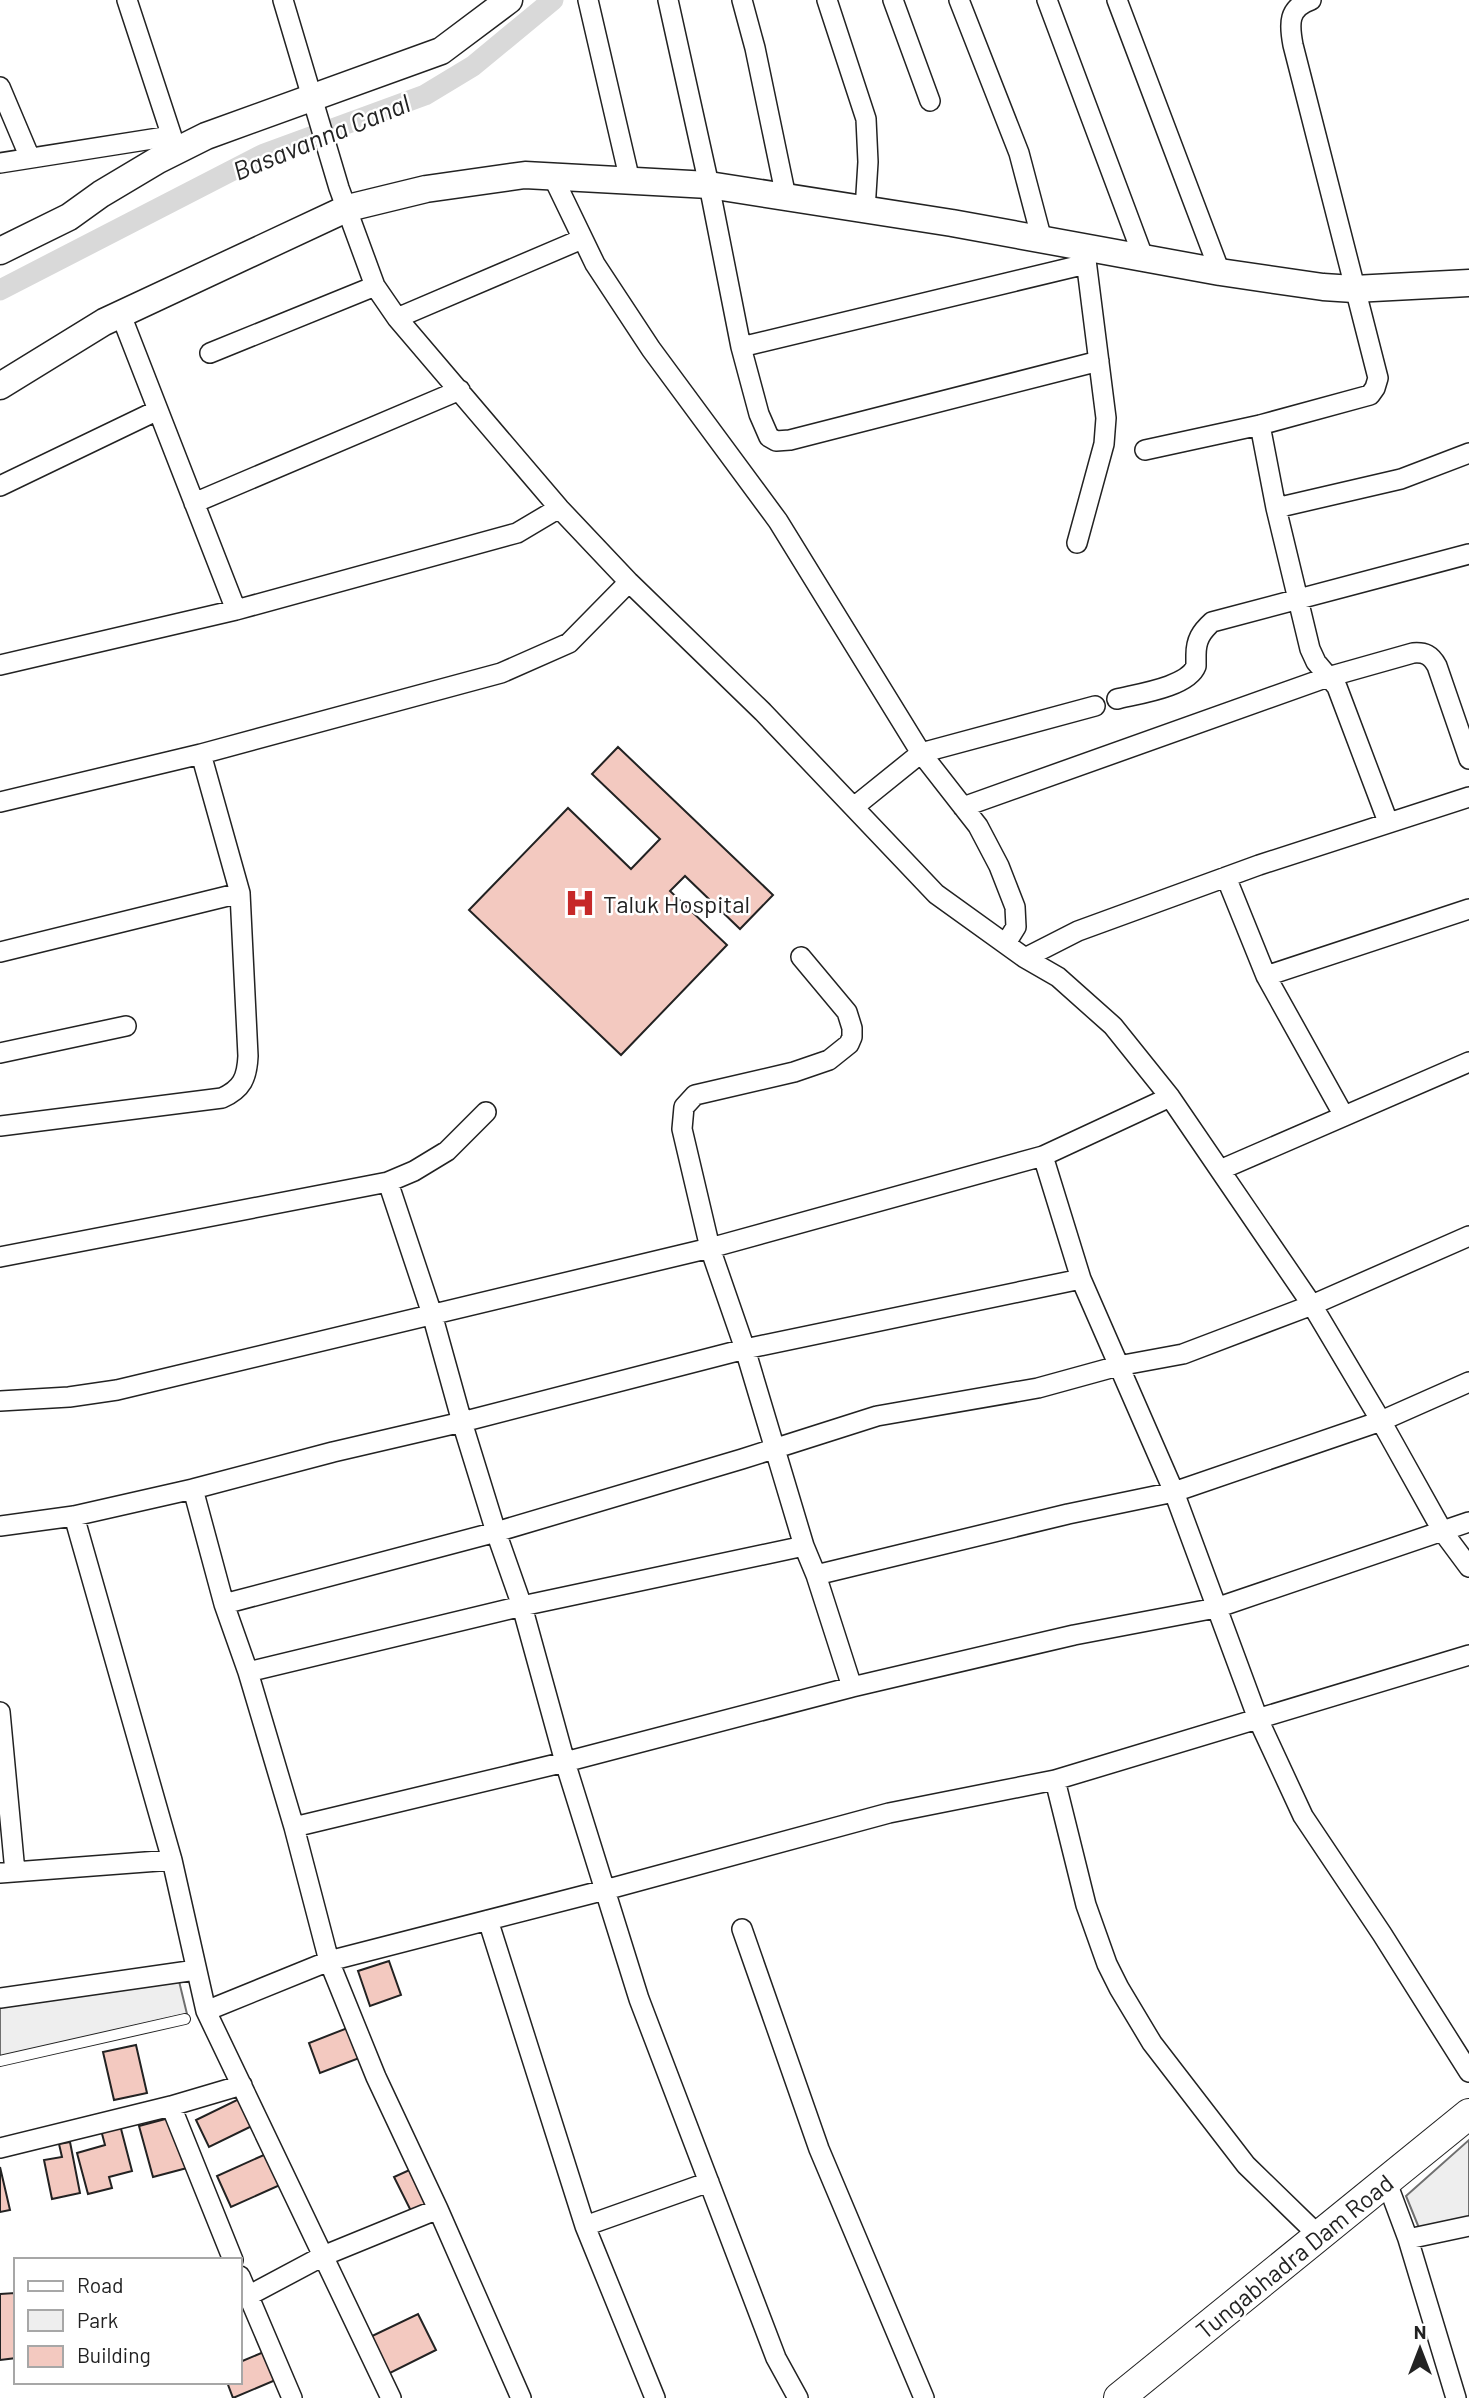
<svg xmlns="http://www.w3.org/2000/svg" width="1469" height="2398" viewBox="0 0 1469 2398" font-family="Barlow,sans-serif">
<rect width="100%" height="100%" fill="#fff"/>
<path fill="#eee" stroke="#6f6f6f" stroke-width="2" d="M178 1977 187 2014 0 2057V2000Z
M1469 2140V2217L1419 2228 1406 2196Z"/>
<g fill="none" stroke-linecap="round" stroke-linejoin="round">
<path stroke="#d9d9d9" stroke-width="21" d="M0 290 264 154 425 95 473 66 553 0"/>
</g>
<path fill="#f3c9c0" stroke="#222" stroke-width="2" d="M618 747 773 895 740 929 685 876 670 891 727 945 621 1055 469 910 568 808 631 869 660 839 592 774Z
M389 1961 401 1995 370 2006 358 1971Z
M350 2027 362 2057 320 2073 309 2043Z
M136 2045 147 2093 114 2100 103 2052Z
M241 2098 254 2125 209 2147 196 2120Z
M173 2117 187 2168 153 2177 139 2126Z
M120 2125 132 2171 109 2177 112 2188 88 2194 77 2153 105 2145 101 2130Z
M70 2142 80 2193 52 2199 44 2160 62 2157 59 2144Z
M266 2154 280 2185 231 2207 217 2176Z
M0 2167 10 2210 0 2212Z
M416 2167 433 2201 411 2211 394 2177Z
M15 2293 16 2358 0 2360V2294Z
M418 2314 436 2350 388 2374 370 2337Z
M266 2351 278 2379 233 2398 227 2382H240V2362Z"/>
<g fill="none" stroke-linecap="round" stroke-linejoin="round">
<g stroke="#222" stroke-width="12">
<path id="lane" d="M0 2061 185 2019"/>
</g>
<g stroke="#222" stroke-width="22">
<path id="street" d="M127 0 175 146
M283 0 339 188 375 286 397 318 559 508 629 582 763 712 936 894 1025 958 1058 977 1113 1026 1170 1097 1312 1305 1381 1421 1443 1532 1469 1567
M588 0 630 181
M668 0 709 185 741 347 759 414 769 437 776 441 790 440 1099 361
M742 0 755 48 786 197
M827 0 866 119 868 162 865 210
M893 0 930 101
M959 0 1019 153 1042 240
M1047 0 1144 259
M1117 0 1220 272
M0 87 30 158
M0 163 171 136
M553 177 595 264 651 349 778 521 921 753 978 826 999 866 1015 907 1016 927 1006 943
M121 315 236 610
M397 318 582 239
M741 347 1086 264
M210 353 375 286
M1260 425 1276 508 1310 649 1316 662 1337 687 1388 822
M1145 450 1260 425 1370 395 1375 388 1378 378 1293 45C1289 24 1288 8 1311 0
M0 486 158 410
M194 503 460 390
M1276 508 1401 479 1469 453
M1077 543 1104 444 1106 418 1085 252
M0 665 236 610 517 533 559 508
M1117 699C1137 694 1188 687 1196 666 1196 665 1196 656 1196 655 1196 640 1201 632 1212 622L1469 554
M0 802 201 754 501 673 569 643 629 582
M854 807 921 753 1095 706
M963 807 1328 677 1413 653C1425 652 1431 655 1437 666L1469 759
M1226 877 1266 976 1344 1116
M0 952 240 893
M801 957 847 1012 852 1028V1037L849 1044 829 1060 794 1072 695 1095 684 1107 682 1129 710 1248 745 1349 804 1546 816 1575 852 1687
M1025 958 1078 931 1259 865 1469 797
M1266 976 1469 909
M0 1053 126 1026
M0 1126 222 1098C242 1089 247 1078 248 1056L240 893 201 754
M1220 1170 1469 1062
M388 1182 432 1314 462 1422 496 1532 522 1606 565 1762 639 1999 776 2358 798 2398
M0 1257 388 1182 414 1171 447 1151 486 1112
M1081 1279 1174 1492 1258 1719 1303 1816 1382 1934 1469 2072
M0 1401 69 1397 117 1390 710 1248 1043 1156 1170 1097
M193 1489 224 1604 248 1672 294 1827 329 1961 376 2077 438 2209 521 2398
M74 1516 172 1860 206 2011 391 2398
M0 1526 74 1516 193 1489 333 1452 462 1422 745 1349 1081 1279 1043 1156
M816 1575 1068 1514 1174 1492 1381 1421 1469 1382
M224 1604 496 1532 742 1459 877 1416 1038 1388 1118 1366 1183 1354 1312 1305 1469 1236
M248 1672 522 1606 804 1546
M0 1712 15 1872
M1055 1780 1086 1905 1107 1964 1119 1988 1152 2043 1246 2165 1318 2235
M294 1827 565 1762 852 1687 1074 1635 1216 1608 1469 1522
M0 1873 172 1860
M488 1920 585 2226 655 2398
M742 1929 819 2149 924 2398
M0 1998 196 1970
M206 2011 329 1961 605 1890 889 1813 1055 1780 1469 1655
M171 2106 233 2260
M0 2148 171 2106 242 2085
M1386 2180 1408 2239 1456 2398
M585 2226 709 2182
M1408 2239 1469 2226
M240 2276 292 2398
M248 2296 323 2256 438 2209"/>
</g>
<g stroke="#222" stroke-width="29">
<path id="secondary" d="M0 251 69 217 101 194 158 160 206 136 441 51 509 0
M0 386 104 322 348 208 426 189 525 175 709 185 952 223 1220 272 1323 287 1354 289 1469 283"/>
</g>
<g stroke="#222" stroke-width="32">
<path id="primary" d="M1119 2398 1469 2114"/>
</g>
<use href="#lane" stroke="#fff" stroke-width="10"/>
<use href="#street" stroke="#fff" stroke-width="19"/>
<use href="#secondary" stroke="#fff" stroke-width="26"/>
<use href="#primary" stroke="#fff" stroke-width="30"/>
</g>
<defs>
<g id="hospital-bare" transform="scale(2.415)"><path d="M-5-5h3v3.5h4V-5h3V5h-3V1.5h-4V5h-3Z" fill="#c62828" stroke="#fff" stroke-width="2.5" paint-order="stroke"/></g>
</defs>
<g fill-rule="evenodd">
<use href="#hospital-bare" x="580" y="903"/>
</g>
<g text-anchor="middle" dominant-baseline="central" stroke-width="5" stroke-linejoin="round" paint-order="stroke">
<g font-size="24" fill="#222" stroke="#fff" text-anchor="start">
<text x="603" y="903">Taluk Hospital</text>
</g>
<g font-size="24" fill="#222" stroke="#fff">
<text transform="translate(1294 2256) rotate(-39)">Tungabhadra Dam Road</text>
</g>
<g font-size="26" font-style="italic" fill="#222" stroke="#fff">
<text transform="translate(321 136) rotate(-22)">Basavanna Canal</text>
</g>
</g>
<rect x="14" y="2258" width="228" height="126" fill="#ffffff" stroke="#a7a7a7" stroke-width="2"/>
<rect x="28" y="2281" width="35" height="10" fill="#ffffff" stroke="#a7a7a7" stroke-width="2"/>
<text x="77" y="2293" font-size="21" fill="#222222">Road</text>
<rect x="28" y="2310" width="35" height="21" fill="#eeeeee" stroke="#a7a7a7" stroke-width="2"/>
<text x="77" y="2328" font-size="21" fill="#222222">Park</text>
<rect x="28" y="2346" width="35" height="21" fill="#f3c9c0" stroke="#a7a7a7" stroke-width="2"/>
<text x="77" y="2363" font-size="21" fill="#222222">Building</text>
<g transform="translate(1420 2349)" stroke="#ffffff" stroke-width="5" paint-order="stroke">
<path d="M0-5L12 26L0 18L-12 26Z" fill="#222222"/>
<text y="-10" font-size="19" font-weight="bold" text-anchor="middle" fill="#222222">N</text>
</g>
</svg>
